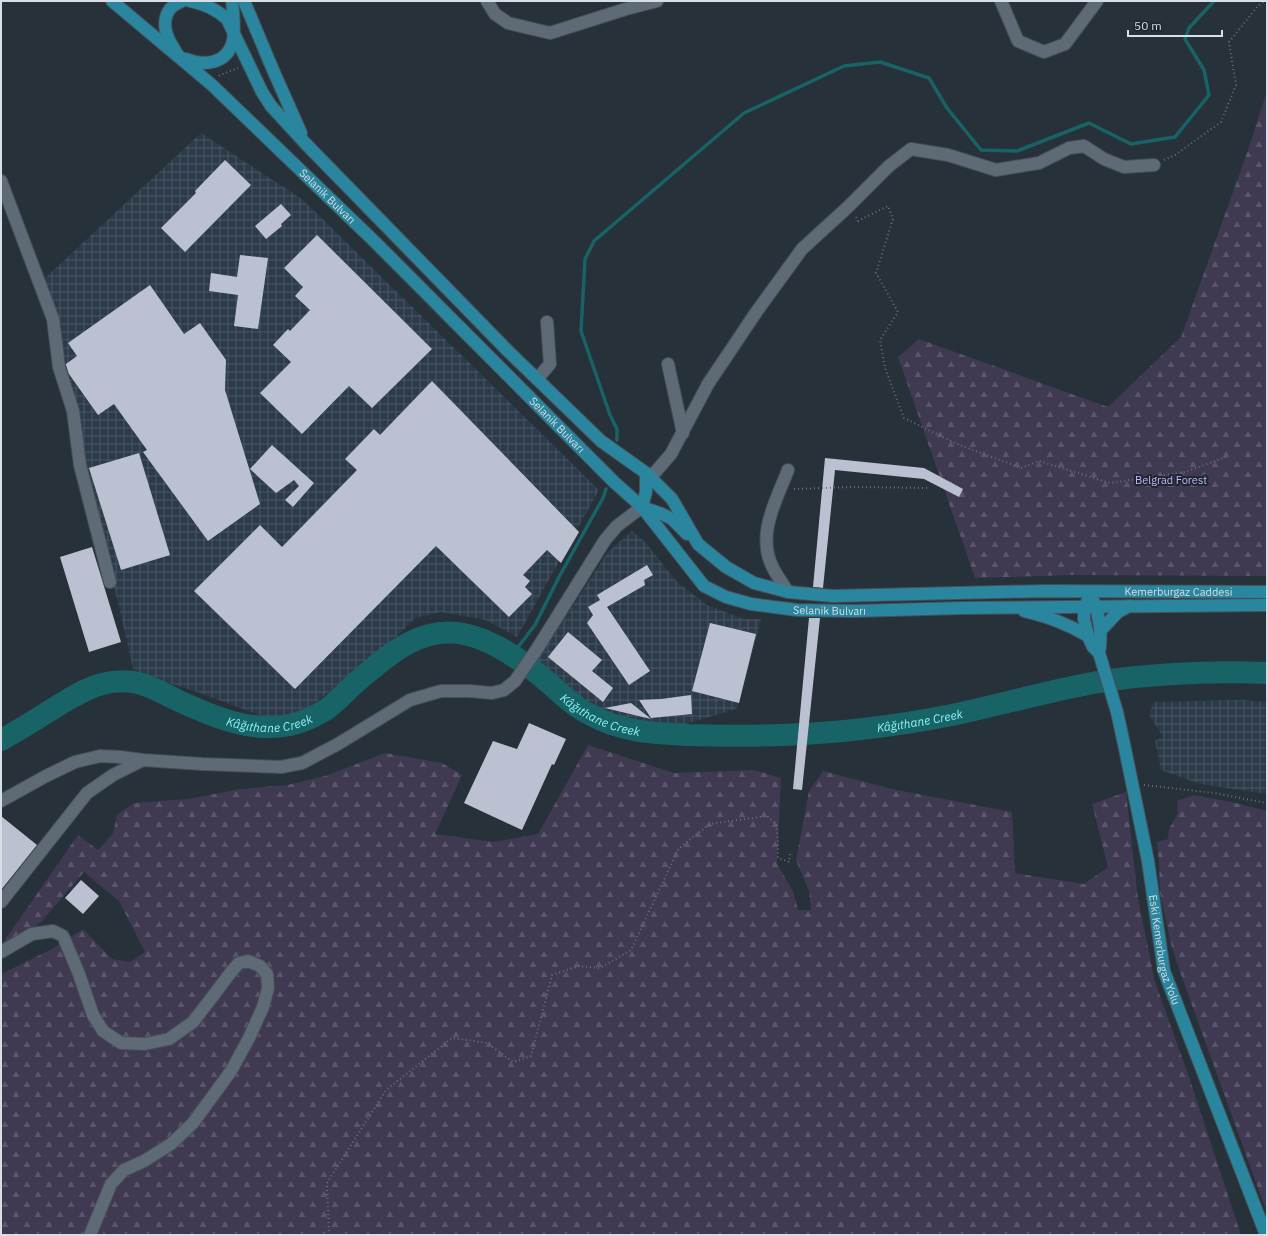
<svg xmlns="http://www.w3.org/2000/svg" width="1268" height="1236" viewBox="0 0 1268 1236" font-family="'IBM Plex Sans',sans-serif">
<defs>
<pattern id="industrial-grid" width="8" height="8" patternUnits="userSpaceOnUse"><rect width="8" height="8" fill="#2c3b49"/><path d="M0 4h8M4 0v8" fill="none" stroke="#4a5763"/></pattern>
<pattern id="forest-firs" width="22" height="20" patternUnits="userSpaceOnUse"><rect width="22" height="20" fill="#3f3952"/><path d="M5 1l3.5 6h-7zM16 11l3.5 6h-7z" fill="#5a556b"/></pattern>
</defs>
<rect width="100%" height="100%" fill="#26313a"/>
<path fill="url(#industrial-grid)" d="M201 133 302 199 599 490 517 637 486 620 441 612 415 618 377 656 296 717 270 719 197 692 134 672 43 280Z
M632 531 645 542 677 582 707 605 744 619H761L739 703 736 709 682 725 654 729 627 725 597 711 567 691 536 662 563 621 608 552Z
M1241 700 1267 702V794L1200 784 1161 770 1155 741 1163 737 1149 714 1154 702Z"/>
<path fill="url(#forest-firs)" d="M1267 91V576L1071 575 975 578 898 357 919 339 1108 407 1181 337 1247 153Z
M588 745 674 773 754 770 781 778 777 864 793 891 798 910H811L809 891 796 860 809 791 823 771 892 789 1012 812 1015 873 1084 884 1108 867 1092 804 1126 792 1138 899 1155 982 1189 1077 1241 1235H1V974L50 950 83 929 112 959 130 962 145 952 119 901 84 872 42 921 13 942 2 944 78 835 98 850 113 833 117 815 134 803 188 799 240 789 287 785 325 776 385 753 442 763 462 775 435 834 494 842 538 834Z
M1193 795 1232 802 1267 811V1213L1180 972 1171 944 1160 893 1159 863 1157 842 1168 839 1169 829 1178 813 1177 801Z"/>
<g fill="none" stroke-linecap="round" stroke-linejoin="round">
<path stroke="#186365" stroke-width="3.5" d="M617 440V429L610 415 581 331 585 259 594 241 744 113 844 66 880 62 929 78 947 108 981 150 1017 151 1089 123 1131 144 1175 137 1209 95 1204 70 1185 39 1189 28 1214 1
M512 655 535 625 559 577 603 498 606 489"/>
<path stroke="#186365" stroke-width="22" id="s1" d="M1 740C21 729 40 717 59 705 73 697 86 688 102 684 135 676 151 687 179 701 214 717 251 733 290 725 303 722 316 716 327 709 336 702 344 694 352 686 385 658 418 625 464 634 497 641 527 664 551 685 563 696 575 707 589 714 621 732 652 733 688 735 719 736 751 736 783 735 839 733 896 726 952 715 1005 704 1057 688 1111 680 1163 673 1215 671 1267 673"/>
</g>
<path fill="#bcc1d1" d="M225 160 251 185 185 252 161 228 196 193 195 191Z
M281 204 291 215 281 224 282 226 266 239 255 226Z
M317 235 432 349 372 408 349 386 302 434 260 393 291 362 273 345 288 329 290 331 310 310 295 296 303 287 284 268Z
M240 255 268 258 258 329 234 326 238 295 209 291 211 273 237 277Z
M150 285 184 334 200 323 226 360 225 390 260 504 208 541 143 452 147 450 114 404 98 415 69 374 66 365V364L77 356 68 343Z
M432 381 579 532 561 563 547 550 523 575 530 581 525 587 532 594 509 617 436 546 295 689 194 591 260 525 282 547 357 470 345 459 374 429 380 435Z
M272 445 314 483 293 507 285 500 299 486 294 480 276 493 250 469Z
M139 453 170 555 121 570 89 468Z
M825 458 924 468 963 489 959 497 924 479 835 470 823 588 813 587Z
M92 547 121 642 89 652 60 557Z
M647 565 653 575 644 580 645 585 607 607 650 671 629 685 587 623 593 615 588 607 600 600 597 595Z
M809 618H820L802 790 793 789Z
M710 623 756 634 739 703 692 691Z
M568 632 602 660 592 671 613 688 603 702 548 657Z
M691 695 692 714 651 718 639 700 661 699Z
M631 703 651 719 605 708Z
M529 723 566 739 554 765 552 764 522 830 464 803 493 741 517 749Z
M1 816 37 845 1 890Z
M81 880 99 896 83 914 65 898Z"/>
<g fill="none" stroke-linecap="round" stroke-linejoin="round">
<g stroke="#474f58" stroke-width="14">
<path id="minor" d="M487 1 495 14 508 23 550 33 626 9 657 1
M1001 1 1018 41 1044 52 1065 44 1097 1
M1 181 53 319 59 367 73 411 80 465 110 582
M668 364 683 433
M537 379 550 364 547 322
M651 477 671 454 708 384 757 311 802 249 849 206 889 166 911 149 948 155 996 170 1039 163 1069 148 1084 146 1104 159 1124 167 1154 165
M788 592C783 584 777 576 773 568 756 535 776 501 788 470
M1 801 46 776 75 762 100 756 120 757 143 760 202 764 281 767 302 763 338 744 410 700 441 691H469L492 693 504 690 515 681 537 649 605 540 617 526 642 507
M1 902 87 793 113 775 143 760
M1 952 32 934 53 931 63 936 79 974 93 1015 103 1031 121 1043 145 1044 169 1039 193 1022 213 996 231 972 239 963 248 961 260 966 267 974 268 988 263 1007 249 1038 231 1071 193 1123 171 1144 144 1161 124 1170 111 1184 90 1235"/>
</g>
<g stroke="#474f58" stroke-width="14">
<g id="major">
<path id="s2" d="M112 1 212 85 375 242 614 482 642 507 704 586 726 597 751 604 797 610 854 611 963 608 1267 605"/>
<path d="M182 1C178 3 172 6 170 9 161 21 166 36 173 47 175 50 177 55 180 57 182 59 186 59 189 60 205 66 226 63 232 44 236 34 233 12 232 1"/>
<path id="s3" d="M190 1C205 4 216 9 227 19L262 92 271 106 305 143 508 351 601 441 646 473 672 499 698 544 726 567 754 583 788 592 833 596 1044 591 1267 592"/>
<path d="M244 1 273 70 301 133"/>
<path d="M646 473V492L642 507 662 514 672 519 687 534"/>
<path id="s4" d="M1088 599 1084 611V619L1088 636 1093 647 1099 653 1104 669 1117 712 1124 744 1148 861 1164 971 1266 1235"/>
<path d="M1093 600C1100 617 1102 636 1099 653"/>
<path d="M1024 611C1048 617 1066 623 1088 636"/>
<path d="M1100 631 1118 612 1129 606"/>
</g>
</g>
<path stroke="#68717a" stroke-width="2" stroke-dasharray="1 3" stroke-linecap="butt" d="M219 76 220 75 238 68
M1164 160 1175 155 1221 122 1236 85 1229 42 1258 6 1265 1
M856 217 858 221 888 206 893 219 876 273 898 312 880 340 885 368 904 418 957 444 1021 468 1039 461 1110 483 1185 472 1226 457
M794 489 851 487 928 488
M1144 785 1214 793 1267 803
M329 1235 327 1183 386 1090 452 1038 487 1043 513 1062 531 1056 552 975 579 966 600 968 631 950 679 848 710 824 767 816 776 824 778 841V858L789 862 790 854"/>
<use href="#minor" stroke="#5e6a75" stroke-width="12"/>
<use href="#major" stroke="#29869e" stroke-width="12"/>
</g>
<g text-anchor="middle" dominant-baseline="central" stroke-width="4" stroke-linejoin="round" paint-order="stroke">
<g font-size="11" fill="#d8dee5" stroke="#1c2730">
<text stroke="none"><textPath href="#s2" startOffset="291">Selanik Bulvarı</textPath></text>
<text stroke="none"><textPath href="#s2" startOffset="615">Selanik Bulvarı</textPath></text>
<text stroke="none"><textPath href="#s3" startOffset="1248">Kemerburgaz Caddesi</textPath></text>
<text stroke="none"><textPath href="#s2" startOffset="963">Selanik Bulvarı</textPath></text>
<text stroke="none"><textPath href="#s4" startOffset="363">Eski Kemerburgaz Yolu</textPath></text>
</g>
<g font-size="11" fill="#c6b5fc" stroke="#1c2730">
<text x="1171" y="480">Belgrad Forest</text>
</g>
<g font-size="12" font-style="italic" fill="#88f5f6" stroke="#1c2730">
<text stroke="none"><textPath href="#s1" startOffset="676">Kâğıthane Creek</textPath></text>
<text stroke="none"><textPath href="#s1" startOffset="292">Kâğıthane Creek</textPath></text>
<text stroke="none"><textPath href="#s1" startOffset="1000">Kâğıthane Creek</textPath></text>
</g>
</g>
<rect width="1268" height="1236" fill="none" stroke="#d8dee5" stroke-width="4"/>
<path d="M1128 30v6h94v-6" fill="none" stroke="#d8dee5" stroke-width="2"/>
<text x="1134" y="30" font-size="12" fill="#d8dee5" stroke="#1c2730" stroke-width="3" paint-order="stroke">50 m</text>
</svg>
